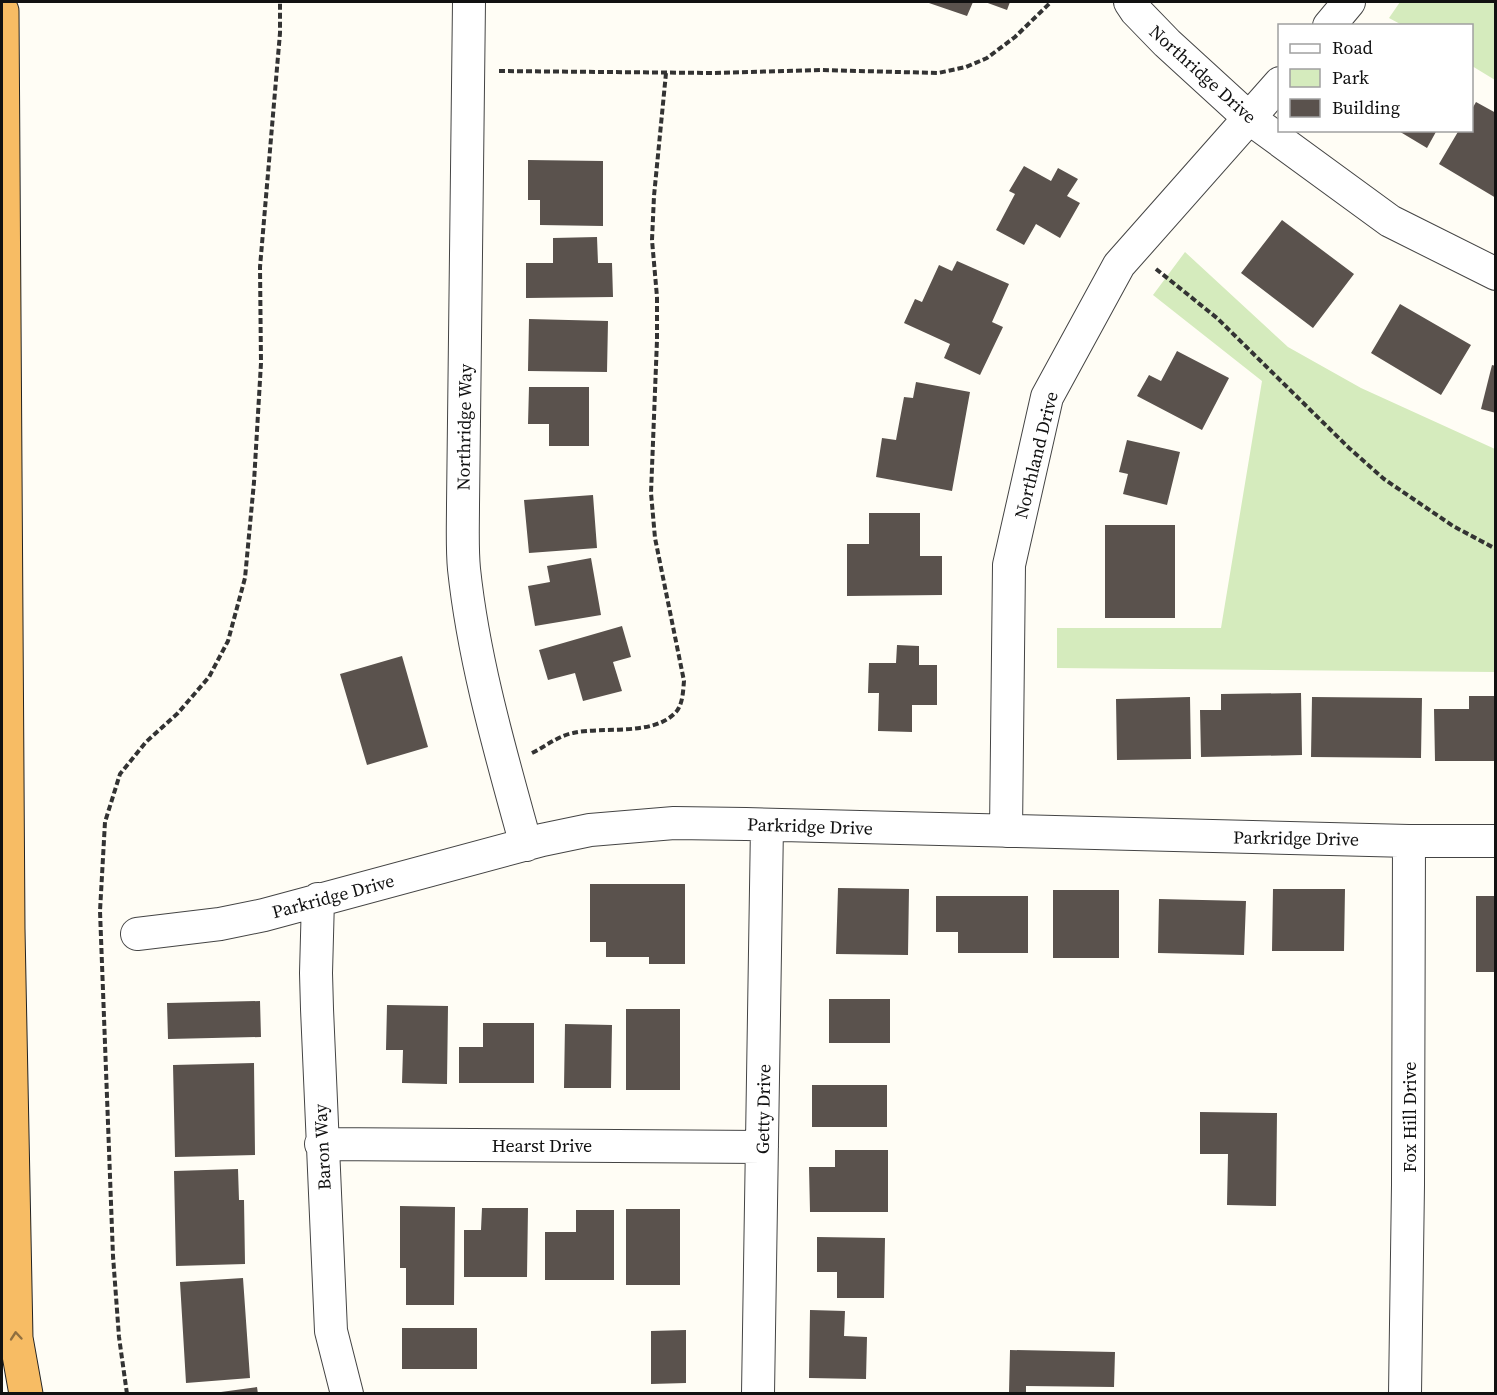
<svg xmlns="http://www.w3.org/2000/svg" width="1497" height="1395" viewBox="0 0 1497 1395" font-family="'Source Serif 4',serif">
<rect width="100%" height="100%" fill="#fffdf5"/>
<path fill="#d5ebbd" d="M1400 2H1495V80L1472 66V26L1402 25 1389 18Z
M1185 252 1288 347 1361 388 1495 449V672L1057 668V628H1221L1262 381 1153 295Z"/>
<path fill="#5a524d" d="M926 2H973L967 16Z
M985 2H1010L1007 10Z
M1476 102 1496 113V198L1439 164 1459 130H1472V109Z
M1397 130H1437L1427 148Z
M528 160 603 161V226L540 225V200H528Z
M1024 166 1051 181 1058 168 1078 179 1067 196 1080 203 1060 238 1036 224 1024 245 996 230 1015 194 1009 191Z
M1282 220 1354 274 1313 328 1241 273Z
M597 237 598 263H612L613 297 526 298V263H553V238Z
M957 261 1009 284 992 322 1003 327 980 375 944 358 950 344 904 323 915 299 922 302 939 265 952 271Z
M1400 304 1471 345 1441 395 1371 353Z
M529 319 608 321 607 372 528 371Z
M1177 351 1229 378 1202 430 1137 396 1149 375 1161 381Z
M1492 365 1496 366V413L1481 409Z
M916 382 970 392 952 491 876 477 882 438 896 440 904 397 913 398Z
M529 387H589V446H549V424H528Z
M1127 440 1180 452 1167 505 1123 494 1128 474 1119 472Z
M593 495 597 548 529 553 524 500Z
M869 513H920V556H942V595L847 596V544H869Z
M1105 525H1175V618H1105Z
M591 558 601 615 535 626 528 586 550 582 547 566Z
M622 626 631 657 613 662 622 691 583 701 575 673 548 680 539 650Z
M897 645 919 646V665H937V705H912V732L878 731 879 693H868L869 663H896Z
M402 656 428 747 367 765 340 674Z
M1301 693 1302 755 1201 757 1200 710H1221V694Z
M1469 696H1496V761H1435L1434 709H1469Z
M1190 697 1191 759 1117 760 1116 699Z
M1312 697 1422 698 1421 758 1311 757Z
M590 884H685V964H649V957H606V942H590Z
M838 888 909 889 908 955 836 954Z
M1273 889H1345L1344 951H1272Z
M1053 890H1119V958H1053Z
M936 896H1028V953H958V932H936Z
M1476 896H1496V972H1476Z
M1159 899 1246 901 1244 955 1158 953Z
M829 999H890V1043H829Z
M260 1001 261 1037 168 1039 167 1003Z
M387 1005 448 1006 447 1084 402 1083 403 1050H386Z
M626 1009H680V1090H626Z
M483 1023H534V1083H459V1047H483Z
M565 1024 612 1025 611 1088H564Z
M254 1063 255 1155 175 1157 173 1065Z
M812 1085H887V1127H812Z
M1200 1112 1277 1113 1276 1206 1227 1205 1228 1154H1200Z
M835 1150H888V1212H810L809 1167H835Z
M238 1169 239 1200H244L245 1264 176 1266 174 1171Z
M400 1206 455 1207 454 1305H406V1268H400Z
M482 1208H528L527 1277H464V1230H481Z
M626 1209H680V1285H626Z
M576 1210H614V1280H545V1232H576Z
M817 1237 885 1238 884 1298H837V1272H817Z
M243 1278 250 1378 186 1383 180 1282Z
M810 1310 845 1311 844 1336 867 1337 866 1379 809 1378Z
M402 1328H477V1369H402Z
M686 1330V1383L651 1384V1331Z
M1010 1350 1115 1352 1114 1387 1026 1386V1392H1009Z
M257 1387 258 1394H221V1392Z"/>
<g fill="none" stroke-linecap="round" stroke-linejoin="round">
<g stroke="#444" stroke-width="34">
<path id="minor" d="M469 2 463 505C463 526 462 548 464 569 474 663 501 754 526 845
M1130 2 1136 11 1167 43 1249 118 1390 221 1496 274
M1329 26 1349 2
M1006 831 1009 565 1047 397 1119 265 1280 83
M318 899 316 973 317 1009 331 1331 347 1394
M137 934 220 924 264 915 542 840 590 830 674 823 746 824 1409 841H1496
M321 1144 762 1147
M758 1394 767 825
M1405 1394 1408 1185 1409 841"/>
</g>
<g stroke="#222" stroke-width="35">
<path id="trunk" d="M2 11 8 929 16 1338 26 1394"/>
</g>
<path stroke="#333" stroke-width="4" stroke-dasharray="6 3" stroke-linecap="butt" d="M499 71 712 73 820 70 938 73 966 67 987 58 1015 37 1051 2
M1156 269 1217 318 1349 448 1384 479 1453 526 1496 549
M532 753C546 746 558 736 573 733 603 726 653 737 676 712 683 704 683 691 684 681L655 538 651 493 657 340V297L652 240 654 196 666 73
M127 1394 119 1337 113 1256 100 911 105 822 120 774 146 742 178 713 209 677 228 641 245 578 254 482 261 363 260 267 280 33V2"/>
<use href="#minor" stroke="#fff" stroke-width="32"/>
<use href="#trunk" stroke="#f7bc64" stroke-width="33"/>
</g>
<defs><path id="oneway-chevron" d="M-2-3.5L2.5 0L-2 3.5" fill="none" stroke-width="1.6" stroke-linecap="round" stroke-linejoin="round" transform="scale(1.5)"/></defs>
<use stroke="#906f3f" href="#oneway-chevron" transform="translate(16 1336) rotate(-95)"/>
<g text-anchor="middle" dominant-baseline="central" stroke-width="6" stroke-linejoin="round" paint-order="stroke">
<g font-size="18" fill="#111" stroke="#fff">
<text transform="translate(1203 74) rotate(42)">Northridge Drive</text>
<text transform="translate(464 427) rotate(-89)">Northridge Way</text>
<text transform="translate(1036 455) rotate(-76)">Northland Drive</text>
<text transform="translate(810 826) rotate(2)">Parkridge Drive</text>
<text transform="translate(1296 838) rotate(1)">Parkridge Drive</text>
<text transform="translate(333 896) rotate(-15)">Parkridge Drive</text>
<text transform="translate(763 1109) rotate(-89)">Getty Drive</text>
<text transform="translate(1409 1117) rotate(-90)">Fox Hill Drive</text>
<text x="542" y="1145">Hearst Drive</text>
<text transform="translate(322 1147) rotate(-93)">Baron Way</text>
</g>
</g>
<rect width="1497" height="1395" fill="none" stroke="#111111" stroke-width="6"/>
<rect x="1278" y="24" width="195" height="108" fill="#ffffff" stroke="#a0a0a0" stroke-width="1.5"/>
<rect x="1290" y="44" width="30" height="9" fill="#ffffff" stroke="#a0a0a0" stroke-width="1.5"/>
<text x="1332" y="54" font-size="18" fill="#111111">Road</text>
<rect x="1290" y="69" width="30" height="18" fill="#d5ebbd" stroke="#a0a0a0" stroke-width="1.5"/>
<text x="1332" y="84" font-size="18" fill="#111111">Park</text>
<rect x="1290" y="99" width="30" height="18" fill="#5a524d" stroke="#a0a0a0" stroke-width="1.5"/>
<text x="1332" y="114" font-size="18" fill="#111111">Building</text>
</svg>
